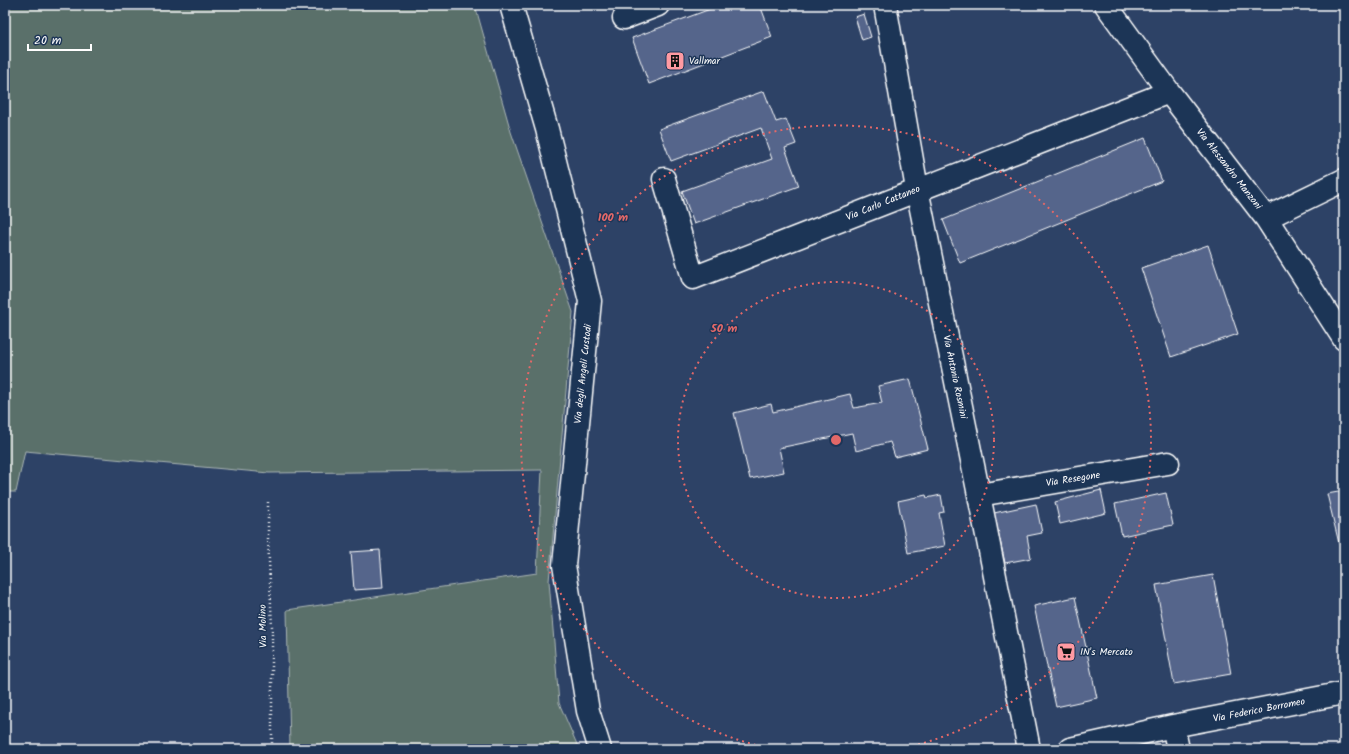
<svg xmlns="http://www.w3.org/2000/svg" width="1349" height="754" viewBox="0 0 1349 754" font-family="Kalam,sans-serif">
<rect width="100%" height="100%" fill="#2d4266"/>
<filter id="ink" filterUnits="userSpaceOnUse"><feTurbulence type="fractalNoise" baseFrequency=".025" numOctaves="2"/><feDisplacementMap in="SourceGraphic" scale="8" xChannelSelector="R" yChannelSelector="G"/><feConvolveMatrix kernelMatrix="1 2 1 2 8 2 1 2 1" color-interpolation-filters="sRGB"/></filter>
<g filter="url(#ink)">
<path fill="#5a6f6b" stroke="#acb7b5" d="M5 5H475L511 132 573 312 549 581 559 703 579 749H290L287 610 537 573 542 470 269 473 25 451 16 492H5Z"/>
<path fill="#55658b" stroke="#fff" d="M721 5H760L772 37 649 84 632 38Z
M864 14 871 37 862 40 855 17Z
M764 91 776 122 786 119 796 144 785 148 799 186 694 224 682 191 772 159 761 128 671 161 659 129Z
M1145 138 1162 181 960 263 943 220Z
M1208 245 1238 334 1171 357 1141 268Z
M910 379 928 449 895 457 890 442 856 451 852 433 779 448 784 472 750 479 734 413 771 404 773 412 850 394 854 408 882 403 878 386Z
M1101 490 1106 513 1060 524 1055 502Z
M1344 491V564L1327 494Z
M1166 493 1173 525 1122 536 1115 504Z
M926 495 927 498 941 495 944 512 939 513 945 546 908 553 898 501Z
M1036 504 1042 533 1027 536 1031 558 1005 563 994 513Z
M380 550 383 588 354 590 351 552Z
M1213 575 1231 674 1174 684 1156 585Z
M1075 597 1097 698 1056 707 1034 606Z"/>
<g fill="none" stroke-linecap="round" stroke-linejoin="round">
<g stroke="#fff" stroke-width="25">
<path id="minor" d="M885 5 917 189 979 495 1029 749
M1106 5 1169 92 1266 218 1344 339
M624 18 658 5
M664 179 693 278 1169 92
M1266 218 1344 180
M979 495 1168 463
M1173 726 1178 749
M1070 749 1173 726 1344 693"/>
</g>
<g stroke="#fff" stroke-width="25">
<path id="tertiary" d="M511 5 547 129 590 301 564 565 588 711 600 749"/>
</g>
<path stroke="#fff" stroke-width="2.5" stroke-dasharray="1 3" stroke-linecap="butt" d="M268 502V538L272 627V749"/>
<use href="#minor" stroke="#1d3557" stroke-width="22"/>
<use href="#tertiary" stroke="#1d3557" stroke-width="22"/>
</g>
</g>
<g fill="none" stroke="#e26868" stroke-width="2" stroke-dasharray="2 4">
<circle cx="836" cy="440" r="158"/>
<path d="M773 749A315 315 0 1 1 899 749"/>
</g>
<defs>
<g id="building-square" transform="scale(1)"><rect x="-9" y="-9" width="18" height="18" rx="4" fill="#ff9aa2" stroke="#1d3557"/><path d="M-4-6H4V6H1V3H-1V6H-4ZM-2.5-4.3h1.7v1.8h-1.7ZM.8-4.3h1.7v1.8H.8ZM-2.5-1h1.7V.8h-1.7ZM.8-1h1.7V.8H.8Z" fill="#111"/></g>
<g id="supermarket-square" transform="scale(1)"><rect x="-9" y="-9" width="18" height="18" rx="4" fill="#ff9aa2" stroke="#1d3557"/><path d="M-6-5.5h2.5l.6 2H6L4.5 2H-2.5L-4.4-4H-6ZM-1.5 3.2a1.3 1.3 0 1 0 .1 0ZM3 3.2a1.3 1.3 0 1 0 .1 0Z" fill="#111"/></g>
</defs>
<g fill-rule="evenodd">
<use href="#building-square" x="675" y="61"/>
<use href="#supermarket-square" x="1066" y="652"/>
</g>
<g text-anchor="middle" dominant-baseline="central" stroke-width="3" stroke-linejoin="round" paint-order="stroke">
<g font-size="10" fill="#fff" stroke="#1d3557" text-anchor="start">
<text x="689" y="61">Vallmar</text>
<text x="1080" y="652">IN's Mercato</text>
</g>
<g font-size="10" fill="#fff" stroke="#1d3557">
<text transform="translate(1229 169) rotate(52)">Via Alessandro Manzoni</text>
<text transform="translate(883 203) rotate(-22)">Via Carlo Cattaneo</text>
<text transform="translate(583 374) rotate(-84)">Via degli Angeli Custodi</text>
<text transform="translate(955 377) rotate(78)">Via Antonio Rosmini</text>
<text transform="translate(1073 479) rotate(-9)">Via Resegone</text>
<text transform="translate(263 626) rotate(-91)">Via Molino</text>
<text transform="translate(1259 710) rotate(-11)">Via Federico Borromeo</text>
</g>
</g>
<circle cx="836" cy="440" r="6" fill="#e26868" stroke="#1d3557" stroke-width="2"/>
<g font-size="12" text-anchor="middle" font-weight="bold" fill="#e26868" stroke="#1d3557" stroke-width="3" stroke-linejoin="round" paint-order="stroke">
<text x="613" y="221">100 m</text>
<text x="724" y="332">50 m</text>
</g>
<rect width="1349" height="754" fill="none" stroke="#1d3557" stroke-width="20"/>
<rect x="10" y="10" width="1329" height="734" fill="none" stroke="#fff" stroke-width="1.5" filter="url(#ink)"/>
<path d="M28 44v6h63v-6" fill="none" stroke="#ffffff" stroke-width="2"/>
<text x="34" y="44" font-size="12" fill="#ffffff" stroke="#1d3557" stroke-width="3" paint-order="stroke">20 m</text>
</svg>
